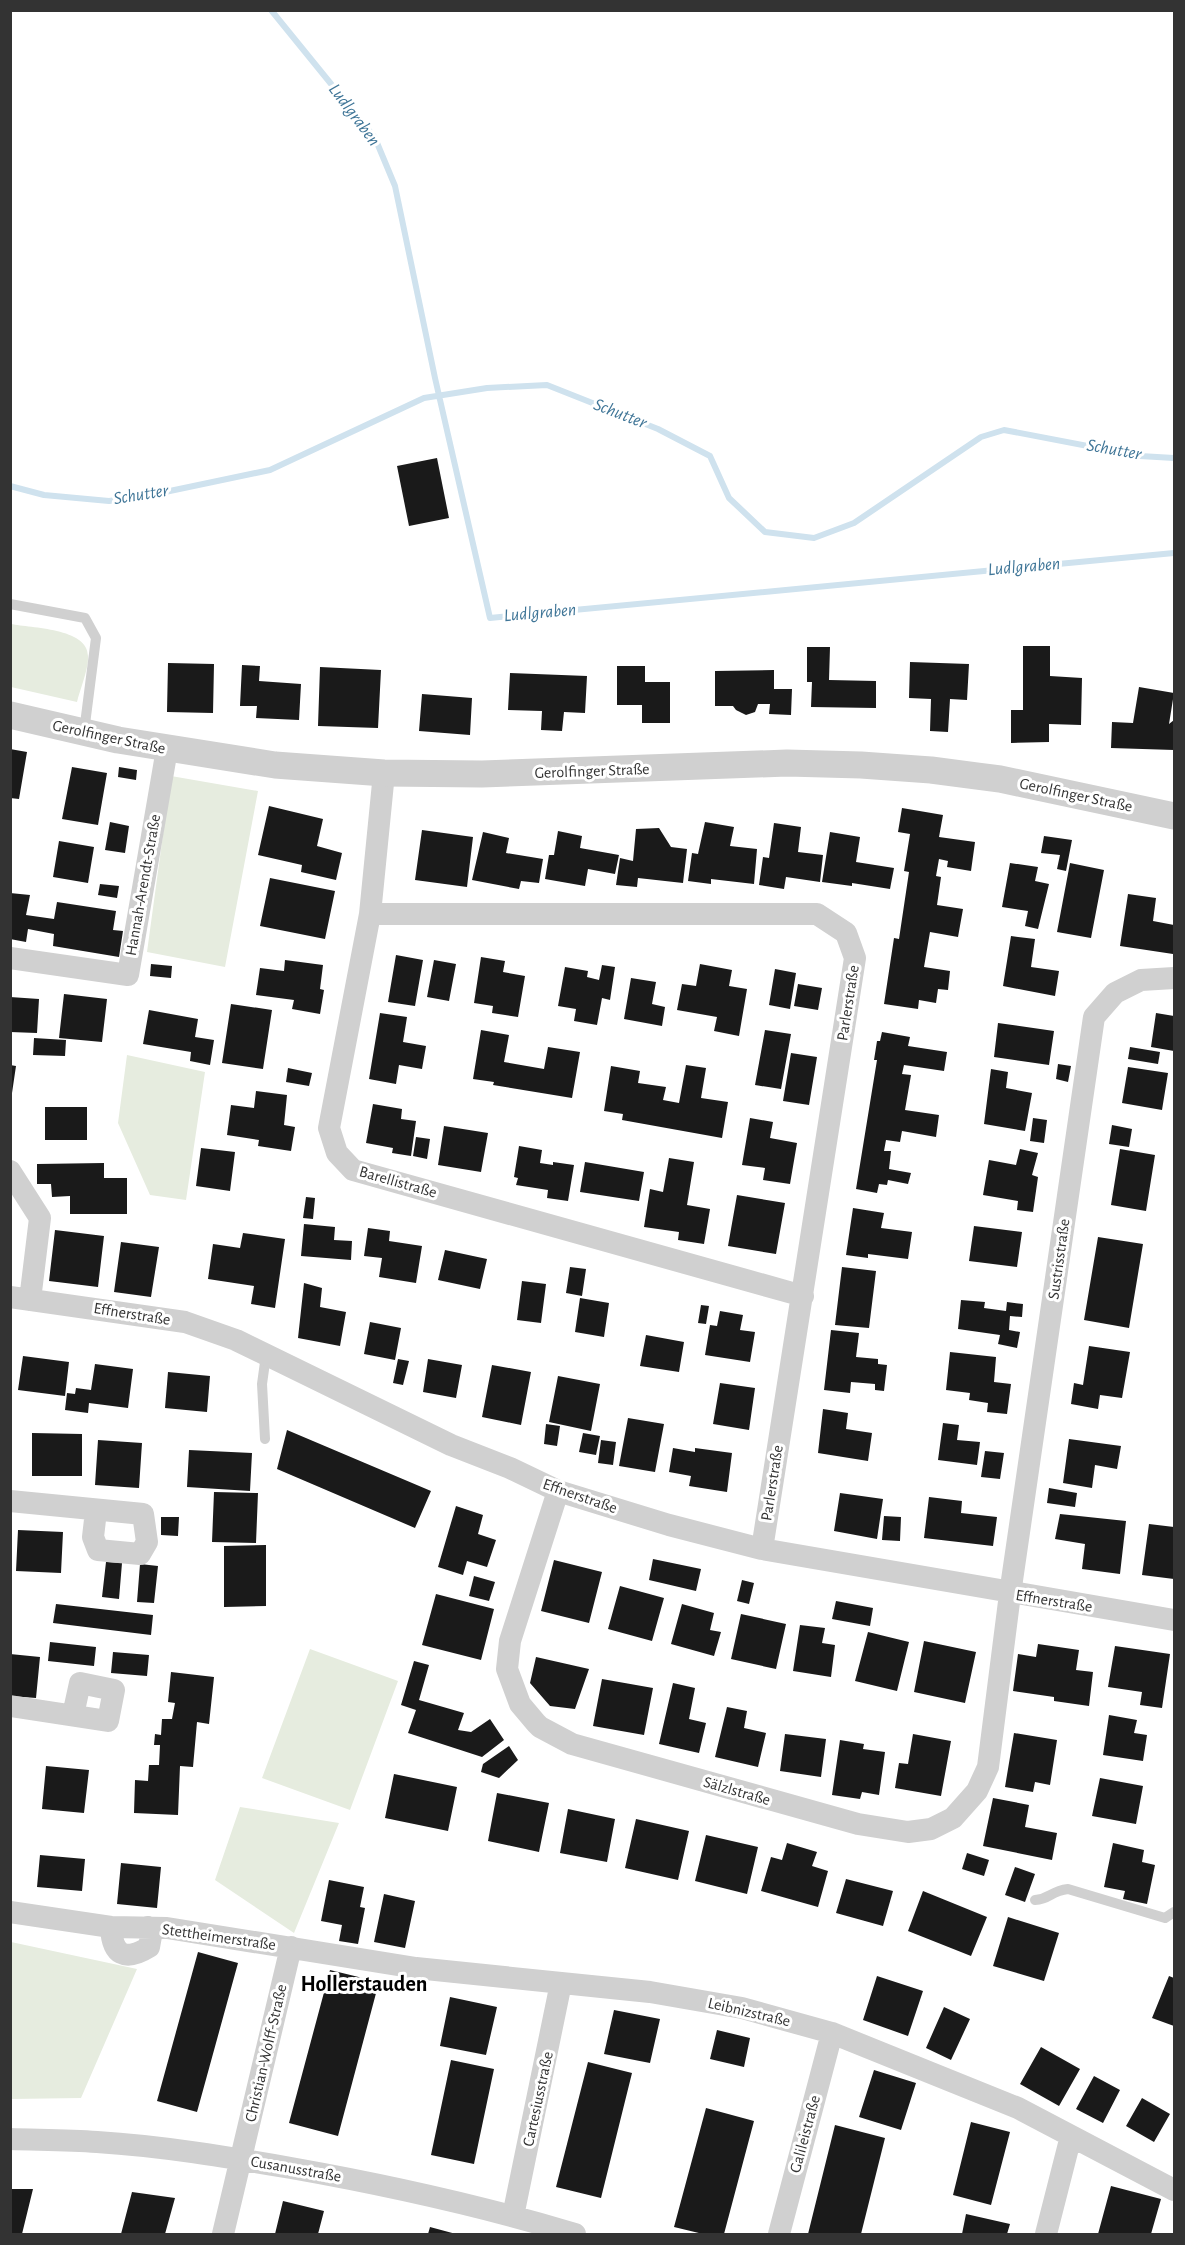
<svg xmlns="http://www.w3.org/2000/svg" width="1185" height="2245" viewBox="0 0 1185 2245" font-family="'Alegreya Sans',sans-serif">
<rect width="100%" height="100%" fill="#fff"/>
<path fill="#e6ecdf" d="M11 624C31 628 88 628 88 656 89 668 80 689 77 702L11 687Z
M171 776 258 791 225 967 147 952Z
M127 1055 205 1072 186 1200 150 1195 118 1123Z
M310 1649 398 1681 350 1810 262 1778Z
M240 1807 339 1823 294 1933 215 1880Z
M11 1942 137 1969 81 2098 11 2099Z"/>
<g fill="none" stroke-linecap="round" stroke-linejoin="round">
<path stroke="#cfe2ee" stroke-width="6" d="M271 10 375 138 395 186 435 378 490 618 1174 553
M10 486 44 495 109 501 146 496 270 470 424 398 487 388 547 385 658 429 710 456 729 498 765 532 814 538 854 523 981 437 1004 430 1140 456 1174 458"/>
</g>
<path fill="#1a1a1a" d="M437 458 449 518 409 526 397 466Z
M1023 646H1050V676L1082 678 1081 725 1049 724V742L1011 743V710H1023Z
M807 647H830L829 680 876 681V708L811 707 812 682H807Z
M910 662 969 664 967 700 950 699 948 732 930 731 931 699 909 698Z
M168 663 214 664 213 713 167 712Z
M242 665 260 666 259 681 301 684 299 720 256 718 257 706H240Z
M617 666H645V682H670V723H642V705H617Z
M320 667 381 670 378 728 318 726Z
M774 670V689H792L791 715 769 714 770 704H758L755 712 746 715 736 710 733 706H715V671Z
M510 673 587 676 585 713 564 712 562 731 541 730 542 711 508 710Z
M1139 687 1174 693 1169 724 1174 720V750L1111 748 1112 722 1133 723Z
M422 694 472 698 470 735 419 731Z
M10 749 27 752 19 799 10 798Z
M72 767 107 773 98 825 62 819Z
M119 767 137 770 136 780 118 777Z
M269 806 323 819 317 846 342 853 336 880 301 872 302 865 258 855Z
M902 808 943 815 939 837 975 842 971 871 947 867 948 861 939 859 936 876 941 877 937 905 963 909 958 937 930 932 924 967 950 971 948 990 938 989 936 1003 919 1000 918 1009 884 1004 894 938 899 939 909 872 904 871 910 834 898 832Z
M110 822 129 826 125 853 105 850Z
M705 822 734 827 730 846 757 849 754 884 711 879V884L688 881 692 853 698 854Z
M774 823 801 827 798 852 823 855 820 882 786 877 784 889 759 885 763 857 769 858Z
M659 828 671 847 687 849 683 883 638 878 637 887 616 885 620 858 633 861 636 829Z
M422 830 473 837 467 887 415 880Z
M558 831 582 836 580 848 619 855 615 874 588 869 585 886 545 879 549 855H554Z
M483 832 509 838 506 853 543 859 539 883 521 881 519 889 472 880Z
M830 832 860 837 856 862 894 868 890 889 852 883V886L822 882Z
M1044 836 1072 840 1066 871 1057 869 1060 855 1041 853Z
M59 841 94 847 88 883 53 877Z
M1010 863 1038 867 1035 881 1049 884 1038 929 1025 926 1028 911 1002 907Z
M1070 863 1104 870 1091 938 1057 932Z
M270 878 335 891 325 939 260 926Z
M100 884 119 886 117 898 98 895Z
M10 893 30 895 26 915 54 919 57 902 116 911 113 930 123 931 119 957 53 946 54 934 28 929 26 942 10 939Z
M1128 894 1156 898 1153 921 1174 925 1173 954 1120 946Z
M1011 936 1035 939 1031 967 1059 971 1055 996 1003 986Z
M396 955 423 960 415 1006 388 1002Z
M481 957 505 961 503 972 525 976 518 1017 492 1013 493 1006 474 1003Z
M285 960 323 965 320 989 324 990 320 1014 292 1009 294 1000 256 995 260 968 284 971Z
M434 960 456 964 449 1001 427 997Z
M151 964 172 966 171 978 150 976Z
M700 964 732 970 729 986 747 989 739 1036 714 1031 717 1017 677 1010 682 984 696 986Z
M602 965 615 967 610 1000 602 998 597 1025 574 1021 576 1009 558 1006 565 967 588 971 587 977 599 980Z
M775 969 796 973 790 1009 769 1005Z
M631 978 656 982 652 1004 665 1007 662 1026 624 1019Z
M798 984 822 988 818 1010 794 1006Z
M64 994 107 999 102 1042 59 1038Z
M10 997 39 999 37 1033 10 1032Z
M231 1004 272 1010 263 1069 222 1063Z
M149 1010 198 1019 195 1037 214 1040 210 1065 190 1061 191 1052 143 1044Z
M380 1013 407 1017 403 1042 426 1046 422 1069 399 1065 396 1084 369 1079Z
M1156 1013 1174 1016V1051L1151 1047Z
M998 1023 1054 1031 1049 1065 994 1057Z
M481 1030 509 1035 504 1062 544 1069 548 1047 580 1052 572 1098 493 1085 494 1082 473 1079Z
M765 1030 791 1034 781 1089 755 1085Z
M882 1032 910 1037 908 1046 947 1052 944 1071 904 1065 902 1074 911 1075 905 1110 939 1115 936 1137 902 1131 900 1142 886 1140 884 1151H891L889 1169 911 1173 908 1184 888 1180 887 1185 879 1184 877 1193 856 1189 877 1060H874L877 1041H880Z
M34 1038 66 1040 65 1056 33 1055Z
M1130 1047 1160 1052 1158 1064 1128 1059Z
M791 1053 817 1057 809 1105 783 1101Z
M1058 1064 1071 1066 1068 1082 1056 1079Z
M10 1065 16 1066 12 1093H10Z
M686 1065 706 1068 701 1098 728 1102 722 1138 622 1120 623 1114 604 1111 611 1066 640 1071 638 1083 666 1087 663 1100 679 1103Z
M1128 1067 1168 1073 1162 1110 1122 1103Z
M288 1068 312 1073 309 1086 286 1082Z
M991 1069 1008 1072 1006 1088 1032 1093 1025 1131 984 1124Z
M256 1091 287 1095 284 1125 295 1127 291 1151 258 1146 259 1140 227 1135 231 1105 254 1108Z
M373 1104 402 1109 401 1119 416 1121 411 1156 392 1153 393 1148 366 1143Z
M45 1107H87V1140H45Z
M750 1118 773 1122 770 1138 797 1143 790 1184 763 1180 765 1168 742 1165Z
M1033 1118 1047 1120 1044 1143 1030 1141Z
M1112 1125 1132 1129 1129 1147 1109 1144Z
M444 1126 488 1133 481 1172 438 1165Z
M416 1137 430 1139 427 1159 413 1156Z
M519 1146 542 1150 540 1163 553 1165V1162L574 1165 568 1201 547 1198 548 1190 516 1185 518 1178 514 1177Z
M201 1148 235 1152 230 1191 196 1186Z
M1020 1149 1038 1153 1032 1175 1038 1177 1033 1212 1017 1210 1018 1201 983 1195 989 1160 1016 1165Z
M1120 1149 1155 1155 1146 1211 1111 1205Z
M669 1158 694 1162 687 1205 710 1209 704 1244 678 1240 679 1232 644 1227 650 1189 663 1192Z
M585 1162 644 1172 639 1201 580 1192Z
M104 1163V1178H127V1214H70V1196L52 1197 51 1184H37V1164Z
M737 1195 785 1203 776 1254 728 1246Z
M306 1197 315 1198 313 1219 303 1218Z
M853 1208 884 1213 881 1228 912 1232 908 1259 868 1254V1258L846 1255Z
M304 1224 335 1227 334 1240 352 1241 351 1260 301 1256Z
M974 1226 1022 1232 1017 1267 969 1261Z
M368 1228 390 1231 389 1241 422 1246 416 1283 379 1277 382 1258 364 1256Z
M55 1230 104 1236 98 1287 49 1281Z
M243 1233 285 1239 275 1308 251 1304 254 1286 208 1279 213 1244 240 1248Z
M1098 1237 1143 1244 1129 1328 1084 1320Z
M121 1242 159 1247 151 1297 114 1292Z
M445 1250 487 1259 480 1289 438 1280Z
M570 1267 586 1269 582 1296 566 1293Z
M842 1267 876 1271 869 1328 835 1325Z
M522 1281 546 1284 541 1323 517 1320Z
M304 1283 322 1288 320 1307 346 1312 340 1346 298 1338Z
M580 1298 609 1303 604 1337 575 1332Z
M961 1300 985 1302 984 1308 1006 1311 1007 1302 1023 1304 1022 1317 1010 1316 1009 1330 1020 1332 1017 1348 998 1344 1000 1335 958 1329Z
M701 1305 709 1306 706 1324 698 1323Z
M720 1311 743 1315 740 1330 755 1332 750 1362 705 1355 710 1325 717 1326Z
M370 1322 401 1328 395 1360 364 1354Z
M831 1330 859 1333 856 1357 878 1359V1364L887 1365 884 1391 875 1390V1384L851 1382 850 1393 824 1390Z
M646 1335 684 1342 679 1372 640 1366Z
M1089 1346 1130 1352 1122 1398 1100 1395 1098 1409 1071 1404 1074 1383 1083 1385Z
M950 1352 996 1357 994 1382 1011 1384 1007 1414 987 1412 988 1403 969 1400 970 1393 946 1390Z
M23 1356 69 1362 65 1396 18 1390Z
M398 1359 409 1361 403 1385 393 1383Z
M428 1359 462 1365 456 1398 423 1392Z
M95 1364 133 1369 128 1408 89 1403 88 1413 65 1410 67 1393 75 1394 76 1388 91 1390Z
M492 1365 531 1372 521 1425 482 1417Z
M168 1372 210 1376 207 1412 165 1408Z
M558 1376 600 1384 591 1431 549 1422Z
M720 1383 755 1388 749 1430 713 1424Z
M823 1409 848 1413 846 1429 872 1433 868 1461 818 1453Z
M628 1418 664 1424 655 1472 619 1466Z
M943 1423 959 1425 957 1440 980 1442 977 1465 938 1460Z
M546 1424 560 1426 557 1446 544 1444Z
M287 1430 431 1491 415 1528 277 1469Z
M32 1433 82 1434V1476H32Z
M583 1433 600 1436 596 1455 579 1452Z
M1069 1439 1121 1446 1117 1469 1095 1465 1092 1488 1063 1483Z
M98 1440 142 1443 139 1488 95 1485Z
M601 1440 616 1442 613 1465 598 1463Z
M673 1448 695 1452V1448L732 1453 727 1492 689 1486 691 1476 669 1472Z
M189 1450 252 1453 250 1491 187 1487Z
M985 1451 1004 1453 1000 1479 981 1477Z
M1049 1488 1077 1493 1075 1507 1047 1503Z
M214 1492 258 1493 256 1543 212 1542Z
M840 1493 883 1499 877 1539 834 1531Z
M929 1497 962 1501 961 1513 997 1517 993 1546 924 1538Z
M456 1506 483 1515 478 1534 496 1540 487 1567 467 1561 463 1575 438 1567Z
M1060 1514 1126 1521 1120 1574 1082 1569 1085 1544 1055 1539Z
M884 1516 901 1517 900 1541 882 1540Z
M161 1517H179L178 1536 161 1535Z
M1149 1524 1174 1527V1579L1142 1575Z
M18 1530 63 1532 61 1573 16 1571Z
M266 1545V1606L224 1607V1546Z
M653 1559 701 1569 696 1591 649 1580Z
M554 1560 602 1572 589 1623 541 1611Z
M106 1562 122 1563 119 1599 102 1597Z
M140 1564 158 1566 154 1603 137 1602Z
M474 1576 495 1582 489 1601 469 1596Z
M742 1580 754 1583 749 1604 737 1601Z
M620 1586 664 1598 652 1641 608 1629Z
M436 1594 494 1609 481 1660 422 1645Z
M836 1601 873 1608 870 1626 832 1619Z
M56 1604 153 1615 151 1635 53 1623Z
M682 1604 714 1613 710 1630 721 1632 714 1656 671 1644Z
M741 1614 786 1624 776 1669 731 1659Z
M800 1625 825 1628 822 1643 835 1645 831 1677 793 1671Z
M868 1632 909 1642 897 1691 855 1681Z
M924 1641 976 1652 965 1703 914 1692Z
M50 1642 96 1647 94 1666 48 1661Z
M1038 1644 1079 1650 1076 1670 1093 1672 1089 1706 1054 1701V1697L1013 1691 1018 1654 1036 1657Z
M1115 1646 1170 1654 1162 1708 1140 1705 1142 1692 1108 1687Z
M113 1652 149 1655 147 1676 111 1673Z
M10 1654 40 1657 36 1698 10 1696Z
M536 1657 589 1669 575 1709 550 1706 530 1683Z
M414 1661 429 1665 419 1700 464 1713 458 1730 471 1732 490 1719 504 1740 482 1757 408 1733 416 1710 401 1705Z
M171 1672 214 1677 209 1724 197 1722 193 1767 180 1766 178 1815 134 1813 135 1780 148 1781 149 1765H159L160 1745H154L155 1734 161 1735 162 1719H172L175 1703 168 1702Z
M602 1679 653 1688 644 1735 593 1726Z
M673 1683 695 1688 689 1719 706 1723 699 1753 659 1744Z
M727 1707 747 1711 744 1728 766 1733 758 1767 715 1757Z
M1109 1715 1137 1720 1134 1733 1147 1735 1143 1761 1103 1755Z
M1014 1733 1057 1740 1050 1785 1035 1782 1033 1792 1005 1787Z
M785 1734 826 1739 821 1777 780 1771Z
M913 1734 951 1741 941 1796 895 1788 899 1763 908 1764Z
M840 1740 864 1744 863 1749 885 1752 879 1795 862 1792 860 1799 832 1795Z
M509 1746 518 1760 499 1778 481 1772 483 1764Z
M46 1766 89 1770 84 1813 42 1809Z
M394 1774 457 1787 448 1831 385 1818Z
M1100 1778 1143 1786 1136 1824 1092 1816Z
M497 1793 549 1803 539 1852 488 1841Z
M993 1798 1029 1805 1025 1827 1057 1833 1052 1860 983 1846Z
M568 1809 615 1819 607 1862 560 1853Z
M636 1819 689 1831 678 1880 625 1868Z
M706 1835 758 1847 747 1894 695 1881Z
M787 1843 817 1852 812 1866 828 1871 818 1907 761 1891 771 1857 782 1860Z
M1113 1843 1144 1850 1142 1862 1155 1865 1147 1904 1123 1899 1125 1891 1104 1887Z
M967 1853 989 1860 984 1876 962 1869Z
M40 1855 85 1859 82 1891 37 1887Z
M121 1863 161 1867 157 1908 117 1904Z
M1015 1867 1035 1874 1025 1902 1005 1895Z
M846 1879 893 1891 883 1926 836 1913Z
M329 1880 364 1887 360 1907 365 1908 358 1944 339 1941 342 1925 321 1921Z
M923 1891 987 1917 971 1956 908 1931Z
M384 1894 415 1901 405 1948 374 1942Z
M1008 1917 1059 1933 1044 1981 993 1966Z
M198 1952 238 1963 197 2112 157 2101Z
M330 1970 379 1982 338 2136 289 2123Z
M877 1976 923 1991 908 2036 863 2020Z
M1169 1976 1174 1978V2026L1152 2018Z
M450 1997 497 2007 486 2055 440 2046Z
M944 2007 970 2019 951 2060 926 2048Z
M614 2010 660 2019 650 2063 604 2054Z
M717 2030 750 2038 744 2067 710 2059Z
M1041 2047 1080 2069 1059 2106 1020 2084Z
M451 2060 494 2069 474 2164 431 2155Z
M588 2062 632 2073 601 2198 556 2187Z
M874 2070 916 2083 901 2130 859 2117Z
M1094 2076 1120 2090 1103 2123 1076 2109Z
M1142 2098 1170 2114 1154 2142 1126 2126Z
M706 2108 754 2121 724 2234H703L674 2227Z
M971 2122 1010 2132 991 2205 953 2195Z
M835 2125 885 2138 861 2234H808Z
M1111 2186 1161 2199 1151 2234H1098Z
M10 2189H33L22 2234H10Z
M132 2192 175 2198 165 2234H121Z
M283 2201 324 2211 318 2234H275Z
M966 2214 1010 2224 1007 2234H962Z
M430 2227 456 2234H428Z"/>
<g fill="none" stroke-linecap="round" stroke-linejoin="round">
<path stroke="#d0d0d0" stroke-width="10" d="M10 604 85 618 96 638 84 732
M265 1439 262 1384 266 1355
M1035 1900C1051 1899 1050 1891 1068 1889L1165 1918 1174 1912"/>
<path stroke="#d0d0d0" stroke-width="22" d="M384 773 370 914 329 1128 337 1153 353 1170 803 1296
M370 914H817L846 933 855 958 762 1549
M10 958 128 975 167 749
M10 1171 40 1218 30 1300
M10 1297 185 1322 236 1340 451 1445 510 1468 558 1491 669 1525 762 1549 1174 1620
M558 1491 510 1641 507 1669 520 1704 536 1723 540 1727 572 1744 858 1824 908 1832 931 1829 953 1818 977 1791 988 1767 1010 1594 1094 1017 1115 993 1141 980 1174 978
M10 1501 143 1514 147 1542 140 1554 98 1550 93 1537 96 1511
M10 1706 108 1721 114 1690 80 1683 73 1715
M10 1912 111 1927 167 1928 416 1968 650 1992 742 2008 832 2033 1018 2108 1174 2190
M111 1927C112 1955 125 1962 149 1947L151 1936 148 1927
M10 2139C39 2140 68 2140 97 2142 162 2146 227 2157 291 2168 387 2185 482 2206 575 2234
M513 2216 561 1983
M223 2234 291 1947
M779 2234 832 2033
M1046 2234 1071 2136"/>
<path stroke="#d0d0d0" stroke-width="27" d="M10 715 118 740 275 765 384 773 482 774 787 763 861 765 931 770 1000 779 1174 816"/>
</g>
<g text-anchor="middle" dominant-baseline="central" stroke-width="6" stroke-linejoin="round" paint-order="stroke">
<g font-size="16" fill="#333" stroke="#fff">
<text transform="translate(109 737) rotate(12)">Gerolfinger Straße</text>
<text transform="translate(592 771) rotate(-2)">Gerolfinger Straße</text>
<text transform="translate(1076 795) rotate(12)">Gerolfinger Straße</text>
<text transform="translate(143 885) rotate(-80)">Hannah-Arendt-Straße</text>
<text transform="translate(848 1003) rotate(-81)">Parlerstraße</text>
<text transform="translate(398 1182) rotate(16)">Barellistraße</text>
<text transform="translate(1059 1259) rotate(-82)">Sustrisstraße</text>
<text transform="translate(132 1314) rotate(9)">Effnerstraße</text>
<text transform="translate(772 1483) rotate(-81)">Parlerstraße</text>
<text transform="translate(580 1496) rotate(19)">Effnerstraße</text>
<text transform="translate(1054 1601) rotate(9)">Effnerstraße</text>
<text transform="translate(737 1791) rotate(16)">Sälzlstraße</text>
<text transform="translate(219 1937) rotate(8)">Stettheimerstraße</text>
<text transform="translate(749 2012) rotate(13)">Leibnizstraße</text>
<text transform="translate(266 2053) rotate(-77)">Christian-Wolff-Straße</text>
<text transform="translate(538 2099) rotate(-78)">Cartesiusstraße</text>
<text transform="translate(805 2134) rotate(-75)">Galileistraße</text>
<text transform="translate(296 2169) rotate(10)">Cusanusstraße</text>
</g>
<g font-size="18" font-style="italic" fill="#3f7597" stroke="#fff">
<text transform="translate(354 115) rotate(53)">Ludlgraben</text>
<text transform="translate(620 414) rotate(21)">Schutter</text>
<text transform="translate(1114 450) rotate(10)">Schutter</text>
<text transform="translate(141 495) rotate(-9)">Schutter</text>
<text transform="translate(1024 567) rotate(-5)">Ludlgraben</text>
<text transform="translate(540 613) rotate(-5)">Ludlgraben</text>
</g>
<g font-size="22" font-weight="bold" fill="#000" stroke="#fff">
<text x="364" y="1984">Hollerstauden</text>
</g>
</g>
<rect width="1185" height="2245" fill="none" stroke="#333333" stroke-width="24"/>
</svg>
